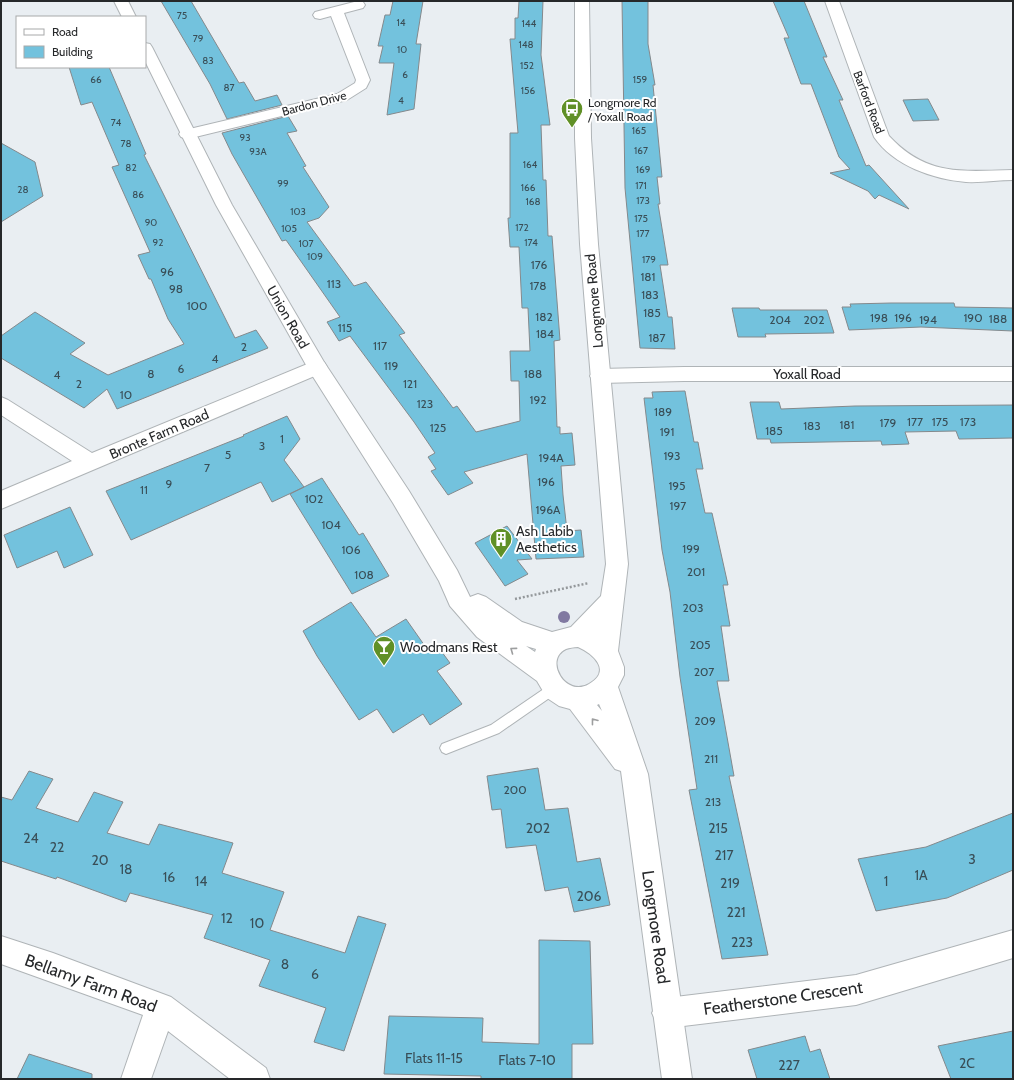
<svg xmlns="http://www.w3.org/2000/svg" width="1014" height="1080" viewBox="0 0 1014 1080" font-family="Cabin,sans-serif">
<rect width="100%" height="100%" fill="#e9eef2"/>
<path fill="#73c2dd" stroke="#84898c" d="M161 1H191L239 83 244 82 255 101 277 95 282 105 227 119 210 84Z
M393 1H423L416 44H421L414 109 387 115 394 63H379L383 46H378L385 15H390Z
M519 1H543L541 55 550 125H541L543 180H546L548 236H552L560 340 554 341 557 427H560V434L572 433 575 465 561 466 563 495 567 531 581 530 584 557 536 559 527 454 464 472 473 483 448 495 431 471 436 469 428 457 435 453 414 422 350 336 339 341 327 322 340 317 286 240 282 241 232 154 222 133 288 116 297 131 287 133 306 166 303 167 329 207 319 218 307 222 354 286 366 282 405 333 399 335 453 408 457 406 476 432 520 421 519 381H511L510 351H530L528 308H522L519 247H510L508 218H510V133H518L510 39H515V18H518Z
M622 1H648V44L655 85H653L662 177H657L660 204H658L668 265H660L668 317H672L675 349 640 348 625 188Z
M773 1H804L827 57H823L843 100H839L866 166 869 165 909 209 879 195 875 199 868 191 830 173 850 169 839 157 811 84H801L784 38H789Z
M69 67H109L146 154 144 155 235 338 256 330 268 348 117 409 107 389 84 408 1 358V336L35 312 85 343 70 354 108 375 184 344 168 319 151 279H149L138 255 150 252 112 167 119 165 92 102 81 105Z
M928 99 939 120 913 121 903 100Z
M1 143 35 162 43 196 1 222Z
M891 303H954L955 307 1013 308V331L921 327 849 330 842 307H851L850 304Z
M732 308H759L760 310H827L834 333 765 334 766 337H738Z
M685 391 694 442H698L703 469H696L705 513H712L728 585H723L730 626H721L729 681H717L734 776H729L768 955 722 959 689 790 697 789 680 677 670 592 662 550 644 398H653L652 392Z
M750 402H779L781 409 855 406 1013 405V438L959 439 956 431 905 432 909 444 882 445 881 441 771 443 770 439H757Z
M287 416 300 439 284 460 304 487 272 502 261 482 131 540 106 491 244 436 243 435Z
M322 478 359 535 363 533 389 576 352 594 290 494Z
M70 507 93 555 64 568 57 551 17 568 4 535Z
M507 526 532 559 517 560 528 574 505 586 475 543Z
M351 602 376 637 406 619 427 649 436 644 450 663 437 671 462 704 430 725 423 714 393 733 377 709 359 720 317 656 303 631Z
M538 768 545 810 568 808 577 862 600 858 610 905 574 912 568 887 545 891 536 845 506 848 501 809 492 810 487 776Z
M29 771 53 779 36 808 78 822 94 792 123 802 107 833 149 845 159 824 233 843 222 873 284 892 270 930 345 953 358 916 386 924 344 1051 314 1042 326 1008 259 986 270 960 204 938 213 915 130 893 126 902 57 877 56 879 1 861V797L12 800Z
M1013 813V870L947 898 876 911 858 859 926 847Z
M539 940 590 941 593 1044H572V1079H481V1076L384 1074 389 1016 483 1018 482 1042 539 1044Z
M1013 1031V1079H951L938 1046Z
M805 1036 810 1052 820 1049 830 1079H757L748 1050Z
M29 1054 92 1074V1079H17Z"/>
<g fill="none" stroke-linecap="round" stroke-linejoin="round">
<g stroke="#afb4b7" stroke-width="2">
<path id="service" d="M554 682 558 684 560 688 558 692 499 733 446 754 442 752 440 748 442 744 491 725Z"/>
</g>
<g stroke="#afb4b7" stroke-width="2">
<path id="minor" d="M358 1 363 2 365 5 363 8 344 13 370 80 366 88 347 100 187 139 181 137 179 134 181 131 337 94 355 83 356 80 331 16 320 19 315 18 313 15 315 12Z
M825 1H839L889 136C927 177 963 171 1013 170V180C998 180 982 183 966 182 933 179 894 166 874 137Z
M317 360 324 362 327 367 324 372 1 509V491L72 461 1 415V397L8 400 92 453Z
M684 367H1013V381H684L600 383 593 381 590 376 593 371 600 369Z
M1013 930V958L856 1005 667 1028 657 1023 652 1013 657 1003 667 998 856 975Z
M1 936 53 953 171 997 266 1068 270 1079H230L168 1031 151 1079H121L143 1015 1 964Z"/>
</g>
<g stroke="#afb4b7" stroke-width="2">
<path id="tertiary" d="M114 1H128L136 17H122Z
M575 1H589L591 138 598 244 628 564 618 651 624 667V675L618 687 648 774 692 1079H662L621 771 615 769 570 709 559 706 547 698 537 681 477 637 450 606 439 581 393 503 310 372 216 205 145 61V43L150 44 152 47 232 205 324 362 409 491 457 570 470 597 478 594 486 597 522 622 552 632 571 627 601 596 606 564 580 244 575 138ZM526 646 536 649 535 652ZM578 647C594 654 612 671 589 684 566 698 543 660 566 649 569 648 574 647 578 647ZM599 704 602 711 597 705Z"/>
</g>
<path stroke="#94989b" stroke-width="2.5" stroke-dasharray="2 2" stroke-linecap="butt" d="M515 599 589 583"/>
<use href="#service" fill="#fff" fill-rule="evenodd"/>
<use href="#minor" fill="#fff" fill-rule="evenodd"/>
<use href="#tertiary" fill="#fff" fill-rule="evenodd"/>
</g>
<circle fill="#8179a1" cx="564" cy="617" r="6"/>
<defs><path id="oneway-chevron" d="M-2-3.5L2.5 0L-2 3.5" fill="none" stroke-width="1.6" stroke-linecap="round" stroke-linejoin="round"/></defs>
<g stroke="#9d9e9f">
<use href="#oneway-chevron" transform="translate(513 650) rotate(-144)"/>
<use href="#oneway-chevron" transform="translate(594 721) rotate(-128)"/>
</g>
<defs>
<g id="bus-pin" transform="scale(1.15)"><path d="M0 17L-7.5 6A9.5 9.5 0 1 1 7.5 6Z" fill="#609026" stroke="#fff"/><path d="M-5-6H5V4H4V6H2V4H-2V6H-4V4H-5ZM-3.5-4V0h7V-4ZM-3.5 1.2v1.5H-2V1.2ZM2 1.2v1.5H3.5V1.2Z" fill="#fff"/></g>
<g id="building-pin" transform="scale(1.15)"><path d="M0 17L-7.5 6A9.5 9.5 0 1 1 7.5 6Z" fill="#609026" stroke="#fff"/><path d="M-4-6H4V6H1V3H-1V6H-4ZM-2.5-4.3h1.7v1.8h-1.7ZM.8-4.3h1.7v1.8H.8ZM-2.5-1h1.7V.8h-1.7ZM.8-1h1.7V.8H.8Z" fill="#fff"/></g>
<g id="bar-pin" transform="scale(1.15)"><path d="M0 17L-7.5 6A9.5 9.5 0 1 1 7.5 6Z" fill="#609026" stroke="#fff"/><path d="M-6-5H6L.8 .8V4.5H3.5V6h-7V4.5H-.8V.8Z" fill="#fff"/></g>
</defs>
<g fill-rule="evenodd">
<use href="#bus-pin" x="572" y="109"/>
<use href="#building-pin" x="501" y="539"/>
<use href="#bar-pin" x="384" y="647"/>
</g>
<g text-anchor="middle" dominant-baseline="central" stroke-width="4" stroke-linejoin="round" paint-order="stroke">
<g font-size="10" fill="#394e57">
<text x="182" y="15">75</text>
<text x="401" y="22">14</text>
<text x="529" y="23">144</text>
<text x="198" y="38">79</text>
<text x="526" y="44">148</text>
<text x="402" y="49">10</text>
<text x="208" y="60">83</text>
<text x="527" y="65">152</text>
<text x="405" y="74">6</text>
<text x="96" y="79">66</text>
<text x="640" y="79">159</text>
<text x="229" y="87">87</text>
<text x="528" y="90">156</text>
<text x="401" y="100">4</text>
<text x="116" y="122">74</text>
<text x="639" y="130">165</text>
<text x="245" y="137">93</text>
<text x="126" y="143">78</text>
<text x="641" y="150">167</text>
<text x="258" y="151">93A</text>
<text x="530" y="164">164</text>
<text x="131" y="167">82</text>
<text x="643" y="169">169</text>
<text x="283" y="183">99</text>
<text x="641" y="185">171</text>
<text x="528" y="187">166</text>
<text x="23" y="189">28</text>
<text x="138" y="194">86</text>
<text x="643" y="200">173</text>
<text x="533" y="201">168</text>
<text x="298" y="211">103</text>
<text x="641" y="218">175</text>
<text x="151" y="222">90</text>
<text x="522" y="227">172</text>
<text x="289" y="228">105</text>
<text x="643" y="233">177</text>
<text x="158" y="242">92</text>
<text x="531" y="242">174</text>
<text x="306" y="243">107</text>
<text x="315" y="256">109</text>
<text x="649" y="259">179</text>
</g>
<g font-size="12" fill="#26282a" stroke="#fff" text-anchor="start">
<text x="588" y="102">Longmore Rd<tspan x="588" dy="14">/ Yoxall Road</tspan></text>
</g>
<g font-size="12" fill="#26282a" stroke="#fff">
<text transform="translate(869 102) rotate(69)">Barford Road</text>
<text transform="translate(314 103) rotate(-15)">Bardon Drive</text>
</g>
<g font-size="12" fill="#394e57">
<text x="539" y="264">176</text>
<text x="167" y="271">96</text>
<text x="648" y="276">181</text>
<text x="334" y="283">113</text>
<text x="538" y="285">178</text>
<text x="176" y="288">98</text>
<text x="650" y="294">183</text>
<text x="197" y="305">100</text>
<text x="652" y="312">185</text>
<text x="544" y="316">182</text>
<text x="879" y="317">198</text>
<text x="903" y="317">196</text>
<text x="973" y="317">190</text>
<text x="998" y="318">188</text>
<text x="780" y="319">204</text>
<text x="814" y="319">202</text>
<text x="928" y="319">194</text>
<text x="345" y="327">115</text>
<text x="545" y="333">184</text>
<text x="657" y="337">187</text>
<text x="380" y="345">117</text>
<text x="244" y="346">2</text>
<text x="215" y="358">4</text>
<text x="391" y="365">119</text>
<text x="181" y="368">6</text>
<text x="151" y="373">8</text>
<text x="533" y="373">188</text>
<text x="57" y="374">4</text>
<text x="79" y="383">2</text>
<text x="410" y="383">121</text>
<text x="126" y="394">10</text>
<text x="538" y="399">192</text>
<text x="425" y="403">123</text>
<text x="663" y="411">189</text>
<text x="915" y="421">177</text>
<text x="940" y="421">175</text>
<text x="968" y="421">173</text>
<text x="888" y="422">179</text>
<text x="847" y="424">181</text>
<text x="812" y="425">183</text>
<text x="438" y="427">125</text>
<text x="774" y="430">185</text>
<text x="667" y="431">191</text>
<text x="282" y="438">1</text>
<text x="262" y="445">3</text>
<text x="228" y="454">5</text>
<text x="672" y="455">193</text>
<text x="551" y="457">194A</text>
<text x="207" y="467">7</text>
<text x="546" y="481">196</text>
<text x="169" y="483">9</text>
<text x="677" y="485">195</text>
<text x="144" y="489">11</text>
<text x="314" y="498">102</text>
<text x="678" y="505">197</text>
<text x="548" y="509">196A</text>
<text x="331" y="524">104</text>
<text x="691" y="548">199</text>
<text x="351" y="549">106</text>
<text x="696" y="571">201</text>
<text x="364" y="574">108</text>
<text x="693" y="607">203</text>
<text x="700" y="644">205</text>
<text x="704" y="671">207</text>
<text x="705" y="720">209</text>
<text x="711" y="758">211</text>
<text x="515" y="789">200</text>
<text x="713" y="801">213</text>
</g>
<g font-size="14" fill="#26282a" stroke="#fff">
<text transform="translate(594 301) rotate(-95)">Longmore Road</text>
<text transform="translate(288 317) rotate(60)">Union Road</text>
<text x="807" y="374">Yoxall Road</text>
<text transform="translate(159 434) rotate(-23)">Bronte Farm Road</text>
</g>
<g font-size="14" fill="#26282a" stroke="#fff" text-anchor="start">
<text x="516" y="531">Ash Labib<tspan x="516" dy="16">Aesthetics</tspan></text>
<text x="400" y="647">Woodmans Rest</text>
</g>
<g font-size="14" fill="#394e57">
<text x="538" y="828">202</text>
<text x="718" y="828">215</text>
<text x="31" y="838">24</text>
<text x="57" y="847">22</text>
<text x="724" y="855">217</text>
<text x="972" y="859">3</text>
<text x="100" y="860">20</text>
<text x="126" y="869">18</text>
<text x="921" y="875">1A</text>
<text x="169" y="877">16</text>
<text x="201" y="881">14</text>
<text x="886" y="881">1</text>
<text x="730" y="883">219</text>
<text x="589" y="896">206</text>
<text x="736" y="912">221</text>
<text x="227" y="918">12</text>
<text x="257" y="923">10</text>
<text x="742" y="942">223</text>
<text x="285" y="964">8</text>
<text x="315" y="974">6</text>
<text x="434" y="1058">Flats 11-15</text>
<text x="527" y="1060">Flats 7-10</text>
<text x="967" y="1063">2C</text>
<text x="789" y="1065">227</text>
</g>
<g font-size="17" fill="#26282a" stroke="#fff">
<text transform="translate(656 927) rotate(82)">Longmore Road</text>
<text transform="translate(91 983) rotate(20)">Bellamy Farm Road</text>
<text transform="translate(783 998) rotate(-8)">Featherstone Crescent</text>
</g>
</g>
<rect width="1014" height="1080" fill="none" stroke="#26282a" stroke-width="4"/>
<rect x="16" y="16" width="130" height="52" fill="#ffffff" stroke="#a8a9aa"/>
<rect x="24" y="29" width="20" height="6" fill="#ffffff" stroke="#a8a9aa"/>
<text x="52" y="36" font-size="12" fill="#26282a">Road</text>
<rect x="24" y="46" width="20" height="12" fill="#73c2dd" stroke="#a8a9aa"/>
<text x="52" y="56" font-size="12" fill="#26282a">Building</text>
</svg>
